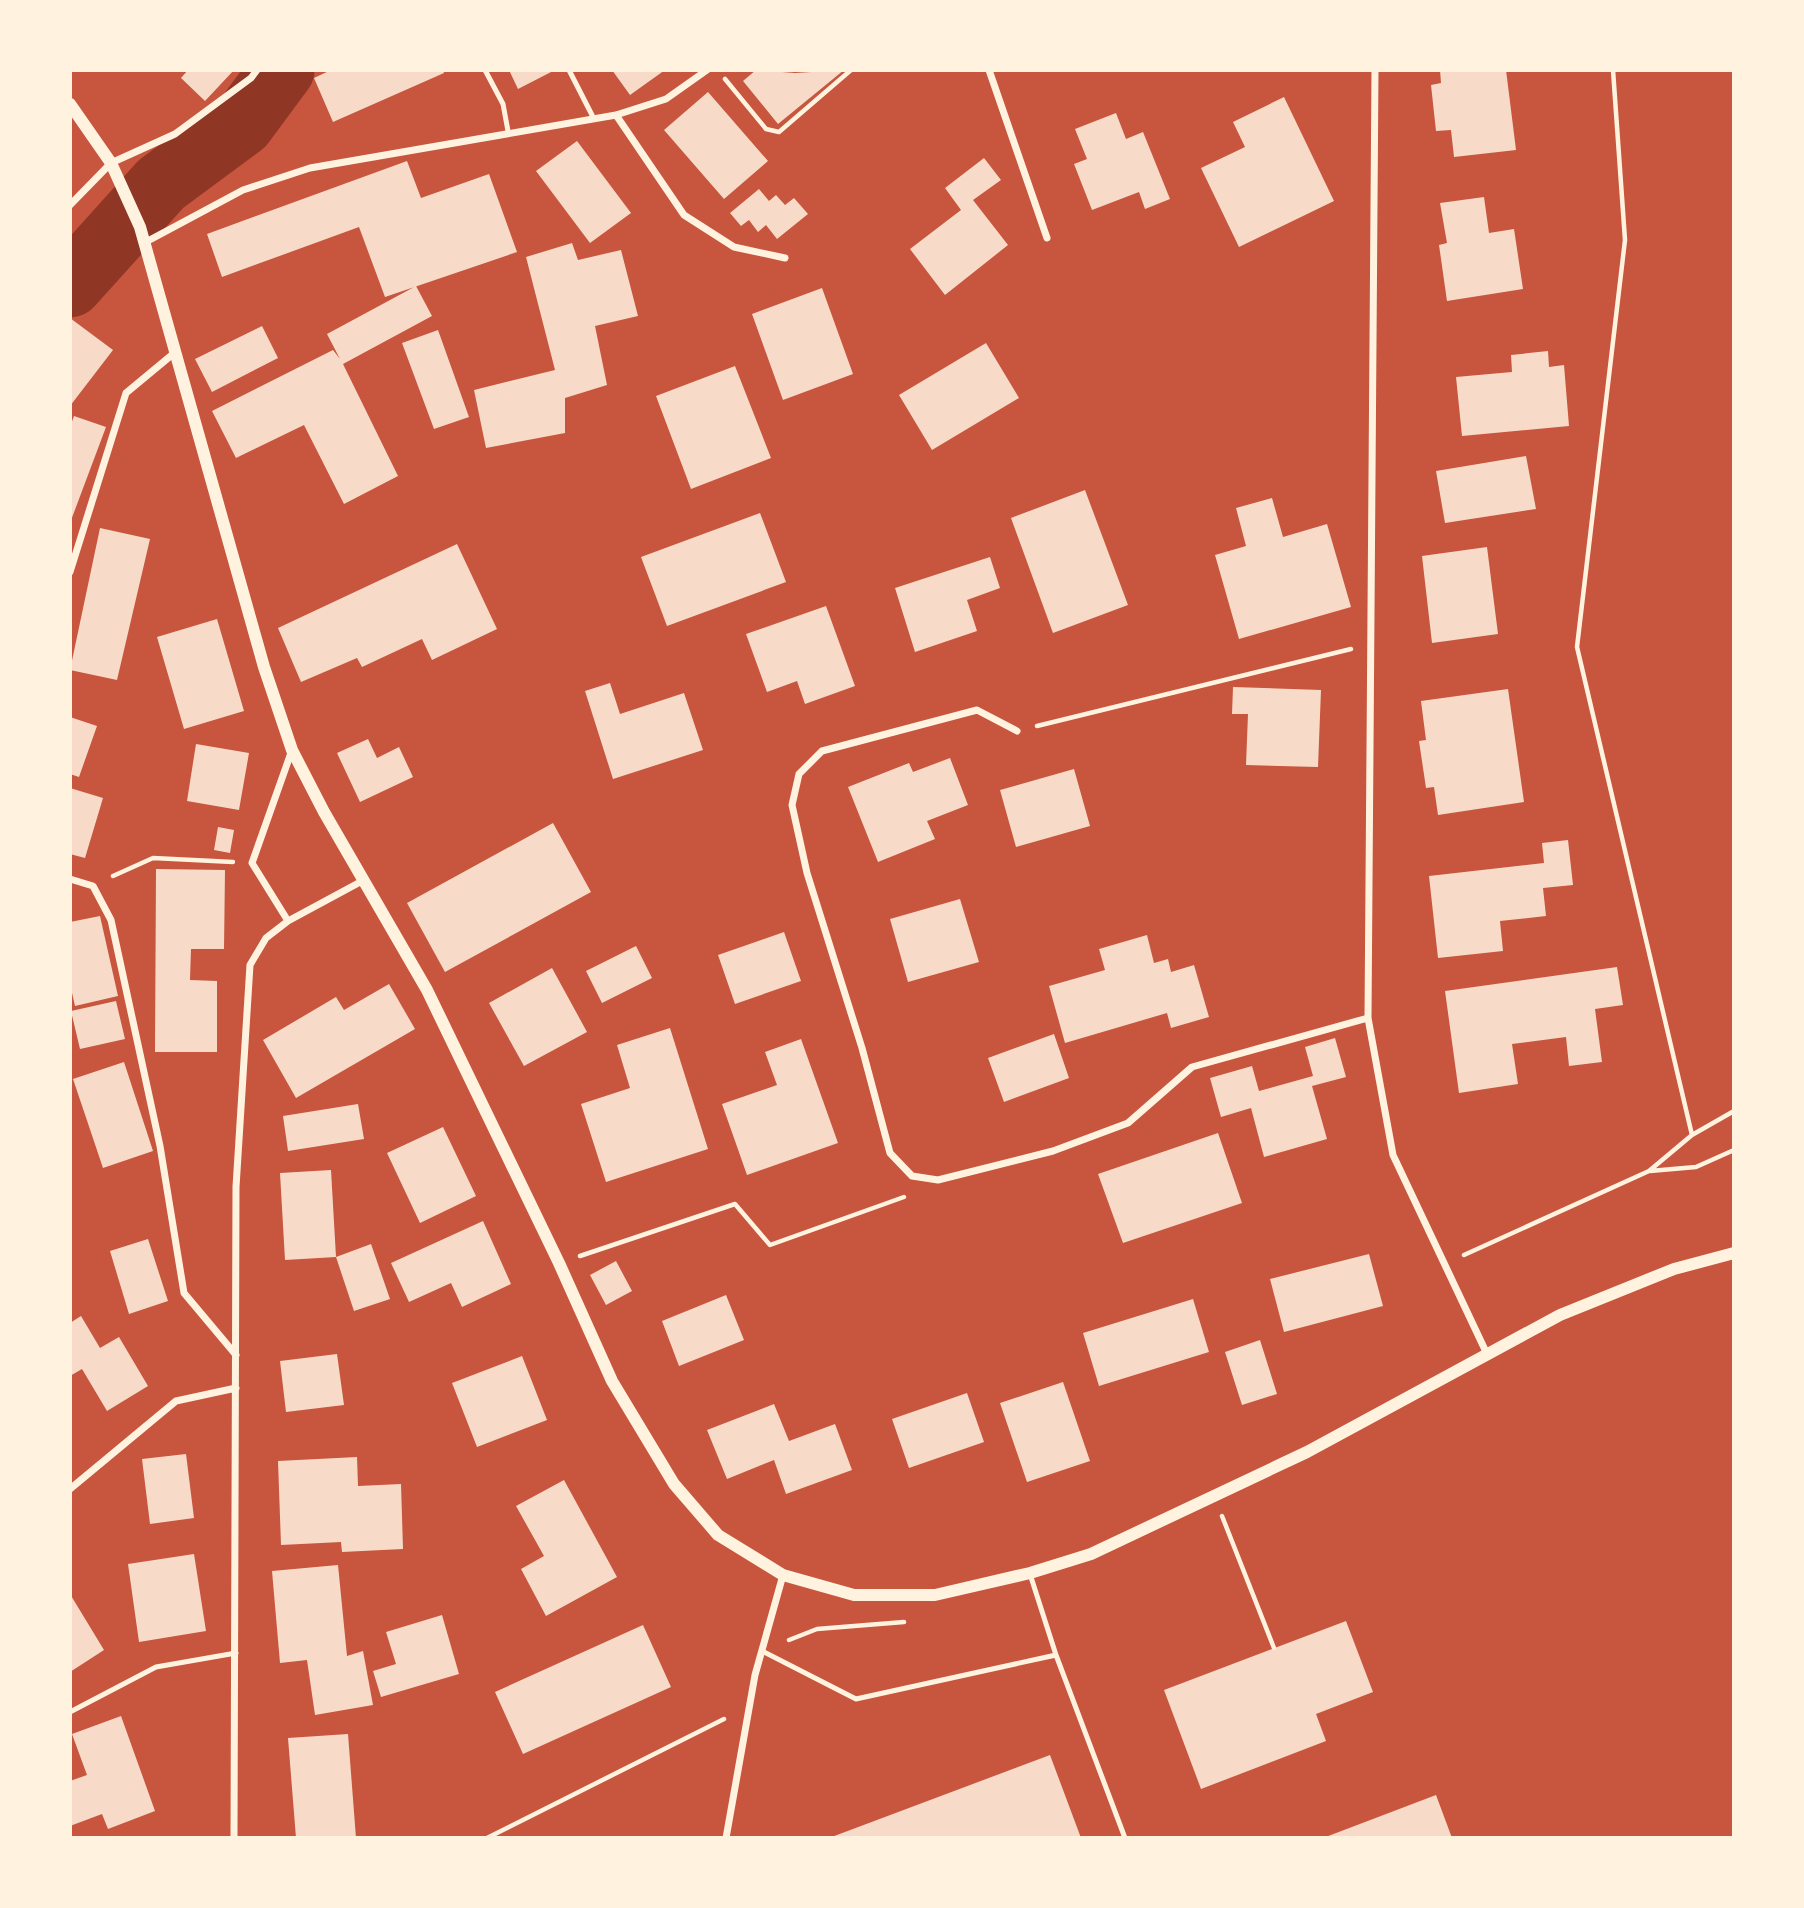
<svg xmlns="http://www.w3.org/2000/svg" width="1804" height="1908" viewBox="0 0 1804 1908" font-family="'Roboto Serif',serif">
<rect width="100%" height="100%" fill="#c8553d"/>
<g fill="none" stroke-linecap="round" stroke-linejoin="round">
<path stroke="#8f3625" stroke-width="65" d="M70 285 161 184 242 124 282 70"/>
</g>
<path fill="#f7dbc8" d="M188 70H234L205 101 181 78Z
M331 70H443L444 73 333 122 314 78Z
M509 70H555L518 89Z
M612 70H665L630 95Z
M756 70 795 73 844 70 778 124 743 81Z
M1440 70H1506L1516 150 1454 157 1451 130 1436 131 1431 85 1441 83Z
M708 92 768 161 724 199 664 130Z
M1284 97 1334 201 1239 247 1201 168 1245 147 1233 122Z
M1116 113 1126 139 1143 132 1170 199 1145 209 1139 192 1092 210 1074 164 1087 159 1075 129Z
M577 141 631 213 590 243 536 171Z
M984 158 1001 180 973 200 1008 245 945 295 910 249 961 210 945 188Z
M407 161 421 198 489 174 517 252 385 297 359 227 222 277 207 234Z
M759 189 769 201 776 195 785 205 794 198 808 214 777 239 766 225 758 232 749 220 741 226 730 213Z
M1484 197 1489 233 1514 229 1523 289 1447 301 1439 245 1447 243 1440 203Z
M572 243 578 260 621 250 638 316 595 326 607 385 565 398V433L486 448 474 390 555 370 526 257Z
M416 286 432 316 343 364 398 476 344 504 304 425 236 458 212 411 333 350 340 359 327 334Z
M822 288 853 374 783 400 752 314Z
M70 318 113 350 70 406Z
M262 326 278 358 212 392 195 359Z
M438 330 469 417 434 429 402 343Z
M986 343 1019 398 932 450 899 395Z
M1548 351 1549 367 1564 365 1569 426 1462 436 1456 377 1512 372 1511 355Z
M735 366 771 458 691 489 656 396Z
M74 416 106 427 70 523V427Z
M1526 456 1536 509 1445 523 1436 471Z
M1085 490 1128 605 1053 633 1011 518Z
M1272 498 1283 537 1327 524 1351 607 1239 639 1215 555 1246 546 1236 508Z
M760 513 786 582 667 626 641 557Z
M100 528 150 539 117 680 70 670Z
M457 544 497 629 432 660 422 639 362 667 357 658 301 682 278 628Z
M1487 547 1498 634 1432 643 1422 556Z
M990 557 1000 588 967 600 977 631 915 652 895 588Z
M826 606 855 686 805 704 797 681 767 692 746 634Z
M217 619 244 711 184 729 157 637Z
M610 683 620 714 684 693 703 750 613 779 585 691Z
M1233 687 1321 690 1318 767 1246 765 1248 714H1232Z
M1508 689 1524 802 1438 815 1434 787 1426 788 1419 741 1426 740 1421 701Z
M70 717 97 726 79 777 70 774Z
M368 739 377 758 399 747 413 777 360 802 337 753Z
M196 744 249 753 239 810 187 801Z
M950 758 968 805 927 821 935 839 878 862 848 787 909 763 913 772Z
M1074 769 1090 826 1016 847 1000 790Z
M70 788 103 798 85 858 70 854Z
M553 823 591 892 445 972 407 903Z
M218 827 234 830 230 853 214 850Z
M1568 840 1573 885 1543 888 1546 916 1500 921 1503 951 1438 958 1429 876 1544 863 1542 843Z
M156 869 225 870 224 949H191L190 980 217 981V1052H155Z
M960 899 979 962 908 982 890 919Z
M100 916 118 996 75 1006 70 984V922Z
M784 932 801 981 735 1004 718 955Z
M1147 935 1154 963 1168 959 1171 972 1194 965 1209 1017 1171 1028 1167 1013 1065 1043 1049 986 1105 970 1099 949Z
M636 946 652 978 602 1003 586 971Z
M1617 967 1623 1005 1595 1009 1602 1062 1569 1066 1566 1037 1512 1044 1518 1084 1459 1093 1445 991Z
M552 968 587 1032 524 1066 489 1003Z
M389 984 415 1029 296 1098 263 1040 336 997 344 1010Z
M116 1001 125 1039 80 1049 71 1011Z
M670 1028 708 1149 606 1182 581 1104 630 1088 617 1045Z
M1054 1034 1069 1078 1004 1102 988 1058Z
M1335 1038 1346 1077 1312 1086 1327 1139 1264 1157 1251 1108 1221 1117 1210 1078 1252 1066 1259 1091 1313 1076 1305 1047Z
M801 1039 838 1143 747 1175 722 1104 777 1085 765 1052Z
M124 1062 153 1151 103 1168 73 1079Z
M358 1104 364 1139 288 1151 283 1116Z
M443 1127 476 1196 420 1223 387 1153Z
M1218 1133 1242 1203 1123 1243 1098 1174Z
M331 1170 336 1257 285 1260 280 1173Z
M483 1221 511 1284 462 1307 451 1283 409 1302 391 1263Z
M148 1239 168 1301 129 1314 110 1251Z
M371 1244 390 1299 354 1311 336 1257Z
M1369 1254 1383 1306 1284 1332 1270 1279Z
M616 1261 632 1291 606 1305 590 1275Z
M726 1295 744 1340 679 1366 662 1321Z
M1193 1299 1209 1352 1099 1386 1083 1333Z
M81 1316 100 1348 119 1337 148 1386 107 1411 82 1369 70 1376V1323Z
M1260 1340 1277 1394 1242 1405 1225 1352Z
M337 1354 344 1405 286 1412 280 1361Z
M522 1356 547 1420 477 1447 452 1383Z
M1063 1382 1090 1461 1027 1482 1000 1403Z
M967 1393 984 1442 909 1468 892 1419Z
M774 1404 789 1441 835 1424 852 1470 786 1494 774 1460 727 1479 707 1430Z
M186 1454 194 1518 150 1524 142 1459Z
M357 1457 358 1486 401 1484 403 1549 342 1552 341 1542 281 1545 278 1461Z
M564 1480 617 1577 546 1616 521 1569 544 1556 516 1506Z
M194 1554 206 1631 139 1642 128 1564Z
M338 1565 347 1656 363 1651 373 1705 315 1715 307 1660 280 1663 272 1571Z
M70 1594 104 1650 70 1672Z
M442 1615 459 1674 381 1697 373 1671 396 1664 386 1632Z
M1346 1621 1373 1692 1316 1714 1326 1741 1201 1789 1164 1690Z
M643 1625 671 1687 523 1754 495 1692Z
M121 1716 155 1811 108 1829 102 1814 70 1826V1781L87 1775 72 1734Z
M348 1734 356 1838H296L288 1738Z
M1050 1755 1081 1838H829Z
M1436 1795 1452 1838H1323Z"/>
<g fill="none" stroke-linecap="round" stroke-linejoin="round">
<path stroke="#fff3e0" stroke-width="4.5" d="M1613 70 1625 240 1577 647 1692 1135
M725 79 766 129 779 132 851 70
M1037 726 1351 649
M113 876 153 858 233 862
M1650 1171 1696 1167 1734 1150
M1464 1255 1649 1171 1692 1135 1734 1111
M580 1256 735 1204 770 1245 904 1197
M1222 1516 1274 1648
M789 1640 817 1629 904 1622
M487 1838 724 1719"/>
<path stroke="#fff3e0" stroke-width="5" d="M485 70 503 104 508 131
M569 70 593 117
M762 1651 856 1699 1056 1655 1030 1574
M1056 1655 1125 1838
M70 1712 156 1667 236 1653"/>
<path stroke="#fff3e0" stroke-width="7" d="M989 70 1047 238
M1375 70 1368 1018 1393 1155 1487 1354
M616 115 684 215 734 247 785 258
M70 205 111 163 175 134 251 78 257 70
M144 243 243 190 310 168 616 115 666 99 707 70
M70 572 126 393 173 354
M1017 731 977 710 822 751 799 774 792 805 807 873 862 1048 890 1153 912 1176 938 1180 1053 1151 1128 1123 1192 1067 1368 1018
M70 879 93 886 111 920 160 1146 184 1293 236 1355
M288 921 252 863 292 750
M70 1489 176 1401 236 1388
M234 1838 236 1187 250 965 266 938 288 921 364 880
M726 1838 755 1675 783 1575"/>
<path stroke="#fff3e0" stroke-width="12" d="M70 104 111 163 140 227 264 667 292 750 324 812 427 990 559 1263 612 1381 674 1484 718 1535 783 1575 854 1595H935L1030 1573 1091 1554 1307 1452 1560 1315 1674 1269 1734 1253"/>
</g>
<rect width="1804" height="1908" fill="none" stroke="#fff3e0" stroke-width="144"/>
</svg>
